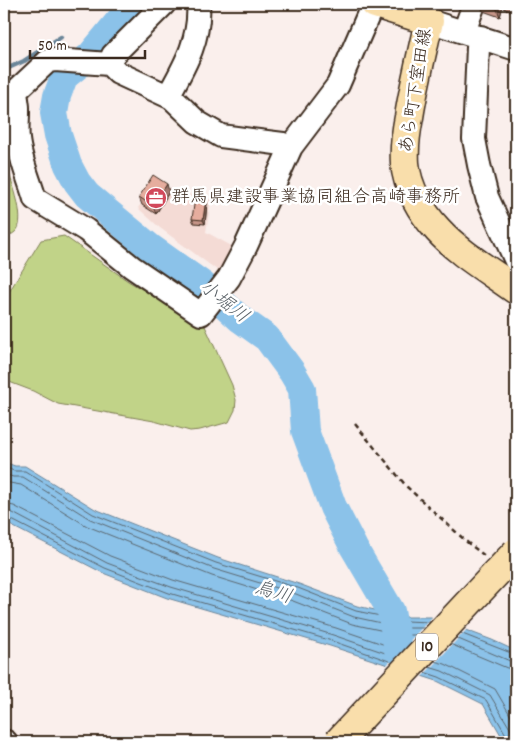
<svg xmlns="http://www.w3.org/2000/svg" width="520" height="746" viewBox="0 0 520 746" font-family="Dekko,'Klee One',sans-serif">
<rect width="100%" height="100%" fill="#faefec"/>
<filter id="ink" filterUnits="userSpaceOnUse"><feTurbulence type="fractalNoise" baseFrequency=".02" numOctaves="2"/><feDisplacementMap in="SourceGraphic" scale="10" xChannelSelector="R" yChannelSelector="G"/><feConvolveMatrix kernelMatrix="1 2 1 2 8 2 1 2 1" color-interpolation-filters="sRGB"/></filter>
<g filter="url(#ink)">
<path fill="#f4dbd5" d="M156 183 187 194 211 200 206 232 237 249 221 273 160 228 138 208Z"/>
<path fill="#c1d388" stroke="#7e7e53" d="M4 158C8 173 29 221 15 232 12 235 7 236 4 237Z
M64 236 128 281 205 326 232 385 236 400 235 410 229 422 200 430 190 431 154 421 58 404 33 391 4 380V300L41 240Z"/>
<path fill="#8bc2e9" stroke="#6b8598" d="M4 462 15 466H25L95 509 218 558 299 584 357 606 406 617H431L492 640 516 651V742H505L483 704 437 681 330 646 167 598 103 573 4 522Z"/>
<path fill="#faefec" d="M434 615 468 628 420 679 385 667Z"/>
<g fill="none" stroke-linecap="round" stroke-linejoin="round">
<path stroke="#5b676f" stroke-width="1" d="M4 467 14 471H25L93 514 216 563 298 588 356 611 405 621 430 622
M4 474 13 477H23L90 519 214 569 296 594 354 617 404 628H424
M4 482 21 485 87 526 212 576 293 601 352 624 403 635H417
M4 504 14 506 110 556 173 580 336 628 403 651
M4 511 11 512 107 563 171 587 333 635 397 657
M4 517 8 518 105 568 169 593 332 641 392 662
M460 633 516 655
M456 638 510 661 516 662
M450 644 507 668 516 669
M434 661 445 664 495 689 516 725
M429 667 442 671 490 695 514 735 515 742
M424 672 439 677 486 700 508 738 509 742"/>
<path stroke="#6b8598" stroke-width="4.5" d="M4 70 24 61 61 37"/>
<path stroke="#8bc2e9" stroke-width="28" d="M133 4 91 55 64 77 57 96 54 113 58 135 68 165 77 182 87 195 151 248 203 285 239 318 267 338 292 372 302 389 305 431 333 507 354 548 391 611 398 650"/>
<g stroke="#3b2a1e" stroke-width="26">
<path id="minor" d="M429 21 516 49
M464 32 474 4
M481 37 478 47 474 139 479 165 487 197 516 261
M109 64 113 55 164 4
M15 92C21 107 16 123 18 139 20 159 29 179 35 199L86 230 132 267 201 314 229 278 246 246 291 147 338 85 373 4
M168 96C184 67 201 39 198 4
M4 99 15 92 48 61 55 60 109 64 118 73 172 98 197 122 221 136 283 144 291 147
M4 741 6 742"/>
</g>
<g stroke="#3b2a1e" stroke-width="31">
<path id="major" d="M375 4 429 21C422 53 414 85 409 117 406 132 404 148 405 163 407 187 421 212 438 230 460 254 490 271 516 290"/>
</g>
<path stroke="#3b2a1e" stroke-width="2.5" stroke-dasharray="5 4" stroke-linecap="butt" d="M355 424 407 487 468 543 485 556"/>
<use href="#minor" stroke="#fff" stroke-width="22"/>
<use href="#major" stroke="#f9deab" stroke-width="28"/>
<g stroke="#3b2a1e" stroke-width="31" stroke-linecap="butt">
<path id="major-bridge" d="M338 742 516 552"/>
</g>
<use href="#major-bridge" stroke="#f9deab" stroke-width="28"/>
</g>
<path fill="#c69588" stroke="#3b2a1e" d="M480 4H516V13L505 9 503 5 500 17 483 11Z
M516 20V34L512 33 511 29Z
M169 192 156 214 142 205 139 197Z
M206 199 207 203 205 224 194 223 192 219Z"/>
<path fill="#a1796f" stroke="#3b2a1e" d="M499 4H503V5L500 17 497 9Z
M167 184 169 192 156 214 153 206Z
M206 199 207 203 205 224 203 220Z"/>
<path fill="#e6ad9e" stroke="#3b2a1e" d="M480 4H499L497 9Z
M508 4H516V6Z
M514 19 516 20V31L511 29Z
M153 175 167 184 153 206 139 197Z
M195 198 206 199 203 220 192 219Z"/>
</g>
<defs>
<g id="office-disc" transform="scale(1.125)"><circle r="9.5" fill="#d1495b" stroke="#fff"/><path d="M-6-3h4V-5.5h4V-3h4V5H-6ZM-1-4.5V-3h2v-1.5ZM-6 0V1H6V0Z" fill="#fff"/></g>
</defs>
<g fill-rule="evenodd">
<use href="#office-disc" x="156" y="198"/>
</g>
<g text-anchor="middle" dominant-baseline="central" stroke-width="5" stroke-linejoin="round" paint-order="stroke">
<rect fill="#fff" stroke="#766a62" stroke-width="1" x="416" y="633.5" width="22" height="27" rx="4"/>
<g font-size="16" font-weight="bold" fill="#3b2a1e">
<text x="427" y="647">10</text>
</g>
<g font-size="18" fill="#3b2a1e" stroke="#fff">
<text transform="translate(417 91) rotate(-81)">あら町下室田線</text>
</g>
<g font-size="18" fill="#3b2a1e" stroke="#fff" text-anchor="start">
<text x="172" y="198">群馬県建設事業協同組合高崎事務所</text>
</g>
<g font-size="19" font-style="italic" fill="#575f65" stroke="#fff">
<text transform="translate(223 303) rotate(38)">小堀川</text>
<text transform="translate(273 594) rotate(17)">烏川</text>
</g>
</g>
<rect width="520" height="746" fill="none" stroke="#fff" stroke-width="20"/>
<rect x="10" y="10" width="500" height="726" fill="none" stroke="#3b2a1e" stroke-width="2" filter="url(#ink)"/>
<path d="M30 50v8h115v-8" fill="none" stroke="#3b2a1e" stroke-width="2.5"/>
<text x="38" y="50" font-size="15" fill="#3b2a1e" stroke="#ffffff" stroke-width="4" paint-order="stroke">50 m</text>
</svg>
